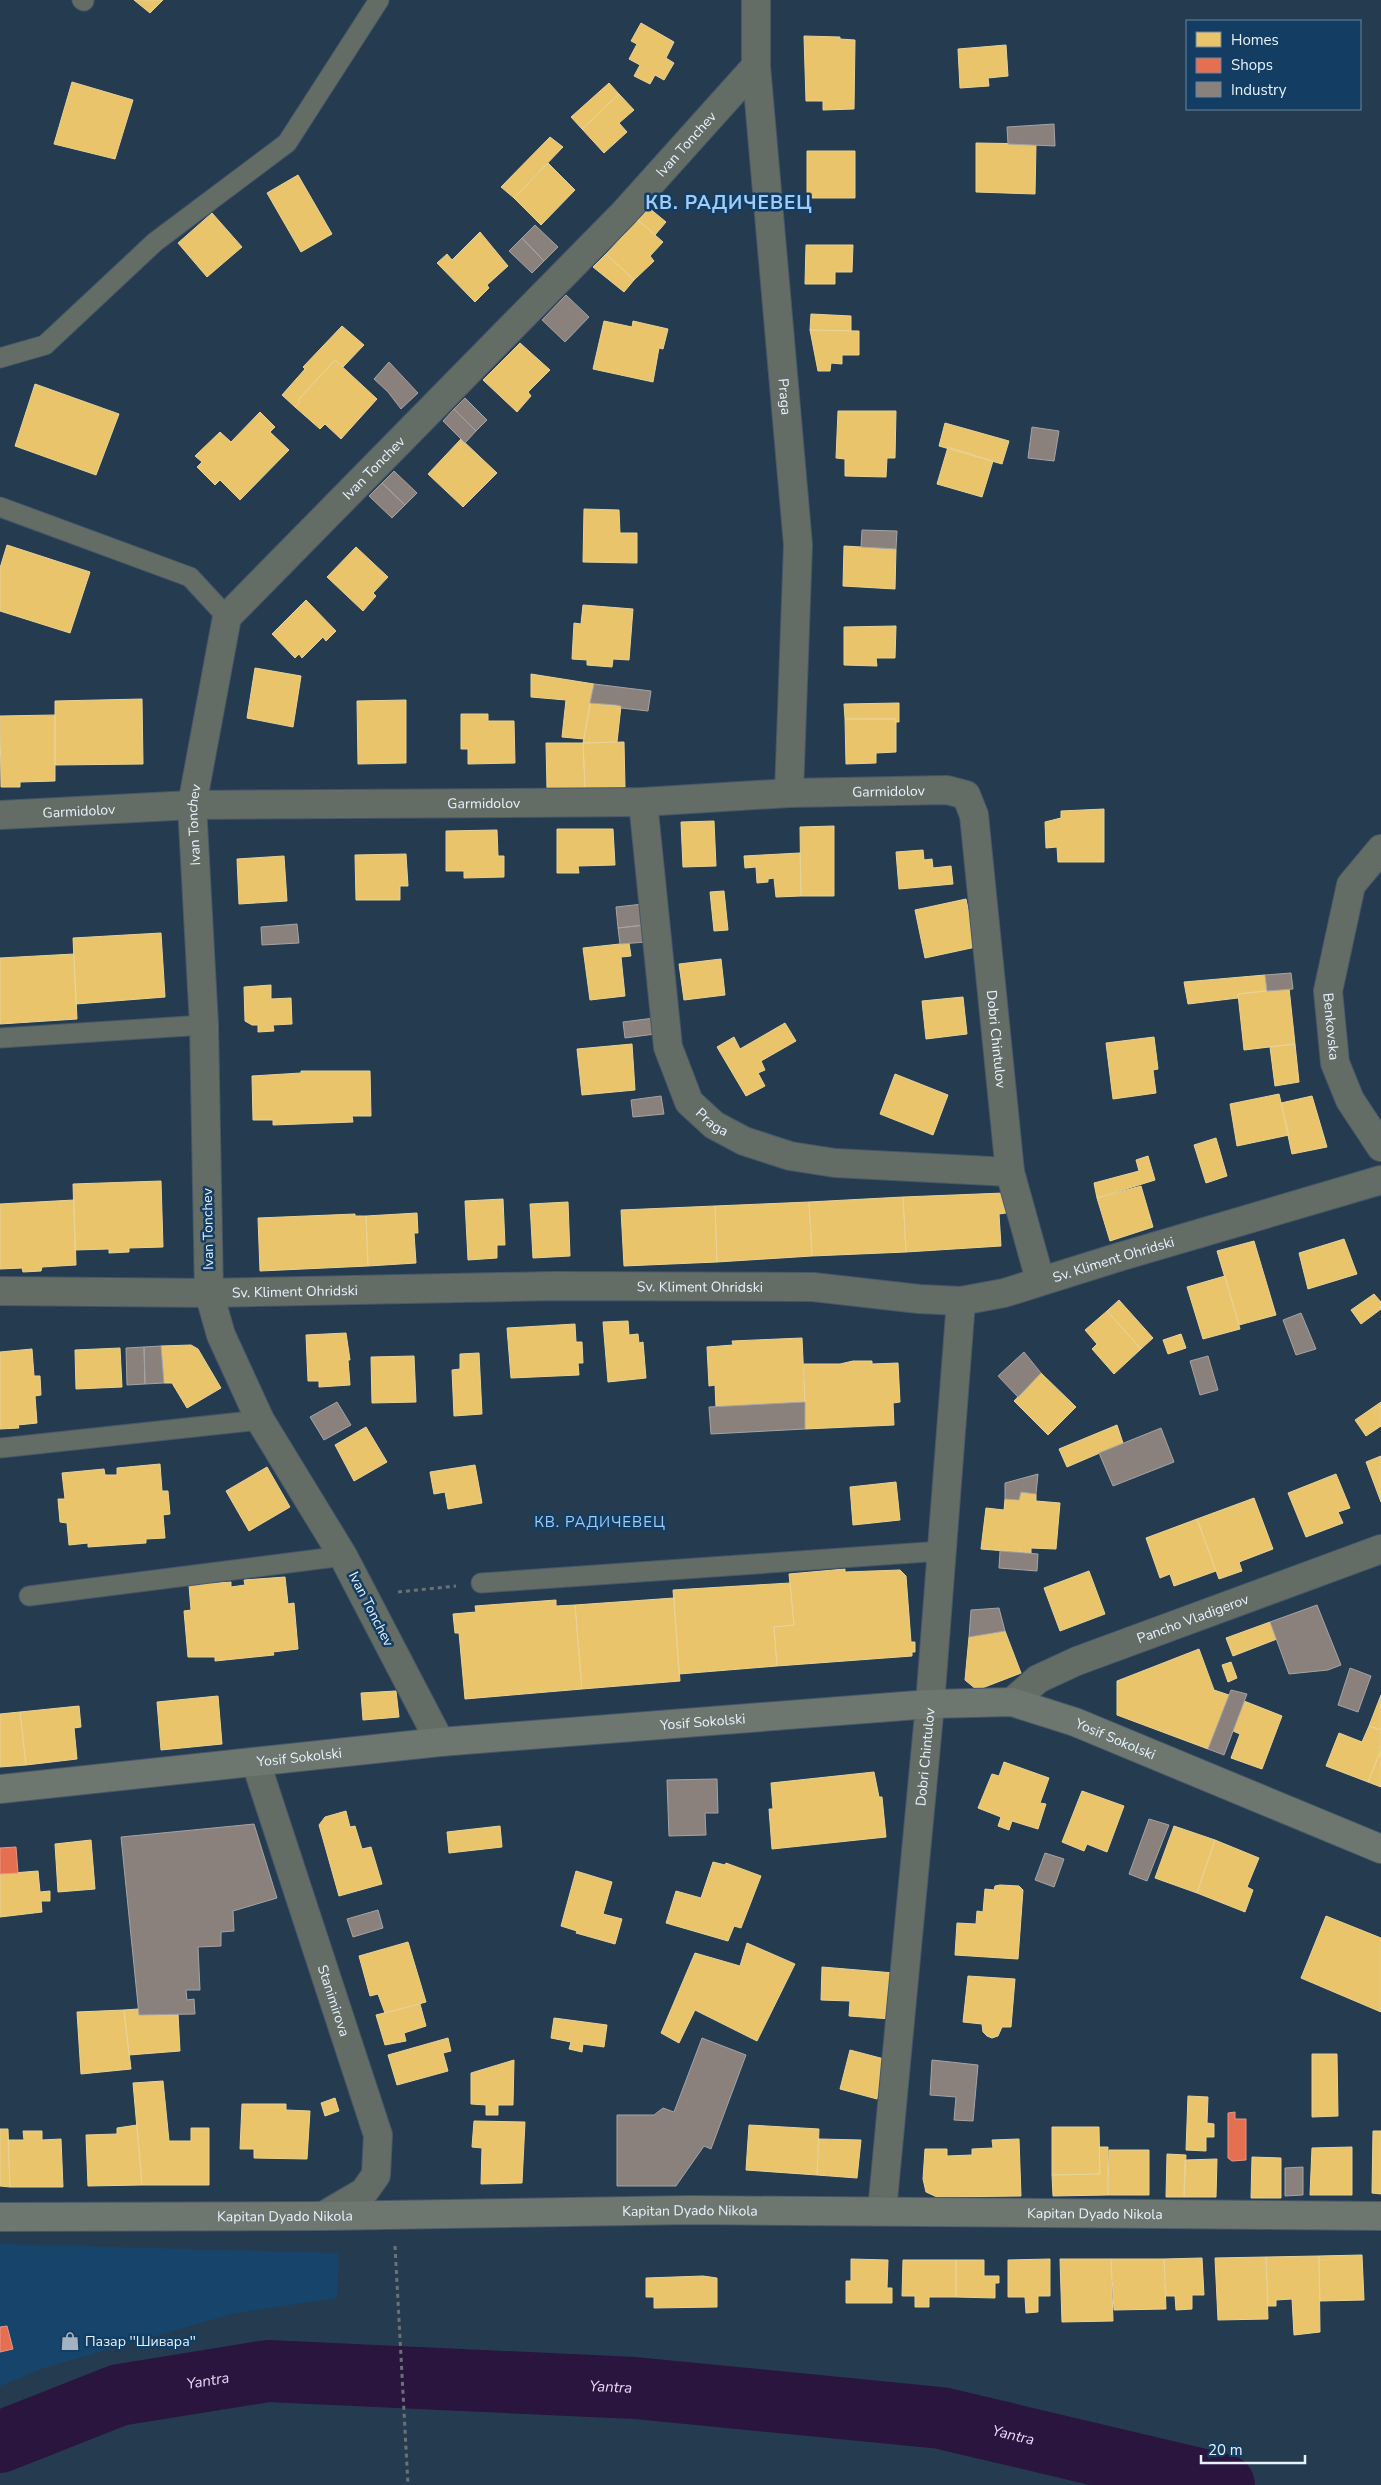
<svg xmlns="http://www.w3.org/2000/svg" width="1381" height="2485" viewBox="0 0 1381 2485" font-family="'Nunito Sans',sans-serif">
<rect width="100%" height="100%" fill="#253c50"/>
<path fill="#17446a" d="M0 2244 339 2253 337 2298 235 2313 44 2368 0 2386Z"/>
<path fill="#e9c46a" stroke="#e8d296" d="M134 0H163L150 13Z
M641 23 674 42 666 58 674 63 664 80 655 75 650 84 634 76 640 65 629 59 637 44 631 41Z
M804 36 840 37V39L855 40 854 109 823 110V101H806Z
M1006 45 1008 76 988 78 989 86 960 88 958 49Z
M72 82 133 100 115 159 54 144Z
M609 83 619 94 582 129 571 117Z
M619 94 634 110 619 123 627 132 604 153 582 129Z
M550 137 563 147 514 198 501 187Z
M976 143 1036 144 1035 194 976 192Z
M807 151H855V198H807Z
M548 163 575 190 541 225 514 198Z
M298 175 332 234 301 252 267 193Z
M649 208 666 222 655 235 638 220Z
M212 213 242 247 207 277 178 243Z
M638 220 663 242 650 256 654 261 634 280 606 254Z
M480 232 508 266 487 285 489 288 475 302 437 263 447 254 452 260Z
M806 245H853L852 272H835V284H805Z
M606 254 634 280 624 292 593 267Z
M811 314 851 316V331L810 330Z
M604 321 632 327 633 321 668 329 663 349 659 348 653 382 593 369Z
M342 326 364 345 343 367 335 360 298 400 300 402 295 407 282 395 305 369 303 367Z
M810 330 859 331V355H842V364L831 363 830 371H818Z
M520 343 550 370 528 392 531 396 517 412 483 380Z
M335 360 377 399 341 439 325 424 320 429 295 407 300 402 298 400Z
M35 384 119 414 96 475 15 446Z
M838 411H896L895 458H887L886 477 845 476V459L836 458Z
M260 412 275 427 270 432 289 450 240 500 220 480 215 485 197 467 202 462 195 456 220 432 231 442Z
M945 423 1009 441 1002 464 939 446Z
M461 439 497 473 463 507 428 474Z
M948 447 993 461 982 497 937 484Z
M584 509 619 510 620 533H637V563L583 562Z
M7 545 90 572 70 633 0 611V568Z
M844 546 896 549 895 589 843 586Z
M356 547 388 577 373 593 376 596 363 611 327 577Z
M306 600 336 631 326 641 323 637 302 658 299 654 295 658 272 634Z
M583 605 633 609 629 660 613 659 612 667 587 665V660L572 659 574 623 581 624Z
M896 626 895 658H876L877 666 844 665V627Z
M255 668 301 676 293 727 247 718Z
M531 674 594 684 584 739 562 737 566 700 531 697Z
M142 699 143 764 55 765V701Z
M406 700V763L358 764 357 701Z
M590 703 621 706 617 742 583 743Z
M899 703V722H895L896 719H845L844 704Z
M461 714H488V721H514L515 763 468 764V749H461Z
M55 715V781L20 782V787H1L0 716Z
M845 719H896V752L876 753V763L846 764Z
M624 742 625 787 585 788 583 743Z
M546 743H583L585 788 547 789Z
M1104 809V862H1058L1057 847 1046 848 1045 822 1061 818V811Z
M714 821 716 866 683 867 681 822Z
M834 826V896H801L800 827Z
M557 829H613L615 865 578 866 579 873H557Z
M497 830 498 856H504V877L464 878V871H446V831Z
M923 850 924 860 932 859 933 868 951 866 953 884 899 889 896 852Z
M800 853 801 896 776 897 774 878 768 879V882L757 883 756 867 745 868 744 856Z
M406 854 408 886H400V900H356L355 855Z
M284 856 287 901 239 904 237 859Z
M724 891 728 930 714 931 710 892Z
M966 899 976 947 925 958 915 910Z
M161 933 165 997 76 1004 73 938Z
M629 943 631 956 621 957 625 996 590 1000 583 948Z
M74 954 77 1019 0 1024V958Z
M721 959 725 995 684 1000 679 964Z
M1265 975 1267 991 1238 994V998L1188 1004 1184 982Z
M271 985V999L291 998 292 1024 273 1025 274 1031 258 1032V1025H252L245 1021 244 987Z
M1289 988 1295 1044 1244 1050 1238 994Z
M963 997 967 1034 926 1039 922 1001Z
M785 1023 796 1041 761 1061 765 1070 758 1073 765 1086 746 1096 717 1047 734 1037 740 1049Z
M1154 1037 1158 1069 1153 1070 1156 1093 1113 1099 1106 1043Z
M632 1044 635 1090 582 1095 577 1049Z
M1295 1044 1299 1082 1275 1086 1270 1047Z
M301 1071H370L371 1116H352L353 1122 273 1125V1120H253L252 1076 301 1073Z
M895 1074 948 1095 933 1135 880 1114Z
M1279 1094 1289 1135 1237 1146 1230 1104Z
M1312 1096 1327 1147 1292 1154 1281 1103Z
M1216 1138 1227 1176 1206 1183 1194 1145Z
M1148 1156 1155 1180 1097 1198 1094 1183 1139 1171 1136 1160Z
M161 1181 163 1247 129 1248V1252L109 1253V1249L75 1250 73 1184Z
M1141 1186 1153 1227 1110 1241 1097 1198Z
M1004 1193 1006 1213 999 1214 1001 1246 906 1252 903 1197Z
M903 1197 906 1252 812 1256 809 1202Z
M503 1199 505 1245H497V1258L468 1260 465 1201Z
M74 1200 76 1265 42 1267 41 1271 23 1272 22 1268 0 1269V1204Z
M568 1202 570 1256 533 1258 530 1204Z
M809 1202 812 1256 717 1262 715 1206Z
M715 1206 717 1262 624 1266 621 1210Z
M417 1213 418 1233H414L416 1263 368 1266 366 1216Z
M355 1214V1216H366L368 1266 260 1271 258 1218Z
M1344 1239 1357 1274 1308 1289 1299 1253Z
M1254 1241 1276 1315 1239 1325 1217 1251Z
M1225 1276 1240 1329 1203 1339 1187 1287Z
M1374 1294 1381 1302V1309L1361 1324 1351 1310Z
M1119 1300 1153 1338 1141 1349 1107 1311Z
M1107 1311 1141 1349 1114 1374 1092 1349 1097 1344 1085 1330Z
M628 1321 629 1335 638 1334 639 1343 643 1342 646 1378 608 1382 603 1322Z
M575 1324 576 1342H582L583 1363H578L579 1375 511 1378 507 1328Z
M346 1333 350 1360H348L350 1385 319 1387V1381H308L306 1335Z
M1181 1334 1186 1348 1168 1354 1163 1340Z
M802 1338 805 1402 716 1407 715 1385 709 1386 707 1347 733 1345 732 1341Z
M191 1345 198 1349 221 1388 187 1408 172 1383H164L161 1346Z
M120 1348 122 1387 76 1389 75 1350Z
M32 1349 34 1376H40L41 1395 35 1396 37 1423 18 1425 19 1428 0 1429V1352Z
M479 1353 482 1414 454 1416 452 1370 460 1369V1354Z
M414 1356 416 1402 372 1403 371 1357Z
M853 1361H872V1364L898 1363 900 1402 893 1403 894 1425 805 1429 804 1364H840Z
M1041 1373 1076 1407 1048 1435 1014 1401Z
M1381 1402V1426L1366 1436 1355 1420Z
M1117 1425 1123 1443 1067 1467 1059 1449Z
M366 1427 387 1462 354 1481 335 1445Z
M1381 1456V1502L1366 1462Z
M160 1464 162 1491H168L170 1514 163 1515 165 1538 146 1539V1543L88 1547V1543L69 1545 67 1523 60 1522 58 1499H65L62 1473 104 1469 105 1475H117V1468Z
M475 1465 482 1503 448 1509 445 1492 434 1494 430 1472Z
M267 1467 290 1507 249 1531 226 1491Z
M1336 1474 1350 1508 1338 1512 1343 1523 1306 1537 1288 1493Z
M896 1482 900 1520 853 1525 850 1487Z
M1021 1492 1036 1494V1501L1060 1503 1056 1549 1031 1548V1553L981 1549 986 1508 1004 1510 1005 1499 1019 1500Z
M1254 1498 1273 1549 1239 1562 1242 1571 1219 1579 1197 1519Z
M1197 1519 1216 1571 1174 1586 1170 1574 1160 1578 1146 1538Z
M845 1569V1572L900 1570 906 1576 911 1642H915V1652H912V1656L777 1666 774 1627 794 1625 789 1574Z
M1089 1571 1105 1614 1060 1631 1044 1588Z
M285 1577 288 1604 294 1603 298 1649 273 1652 274 1655 215 1661V1657H188L184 1611 191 1610 189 1585 231 1582V1587L245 1585 244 1580Z
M790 1583 794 1625 774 1627 777 1666 679 1674 673 1590Z
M674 1598 680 1681 582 1689 575 1605Z
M556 1600V1606L575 1605 582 1689 465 1699 459 1633H455L453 1614 476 1612 475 1606Z
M1270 1622 1277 1639 1233 1656 1226 1638Z
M1005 1631 1021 1673 977 1690 965 1680 969 1637Z
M1199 1649 1214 1690 1229 1695 1208 1749 1117 1715V1681Z
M1231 1662 1237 1678 1228 1682 1222 1665Z
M396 1691 399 1717 363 1720 361 1693Z
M1381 1695V1730L1369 1726Z
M218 1696 222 1744 161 1750 157 1702Z
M1244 1701 1282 1716 1262 1769 1231 1758 1240 1734 1233 1731Z
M79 1706 81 1727 74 1728 77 1759 26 1765 20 1712Z
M20 1712 26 1765 0 1767V1714Z
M1369 1726 1381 1730V1750L1368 1782 1326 1766 1339 1733 1362 1742Z
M1381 1750V1787L1368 1782Z
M1004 1762 1049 1778 1040 1803 1046 1804 1038 1829 1012 1821 1009 1830 998 1826 1001 1817 978 1808 992 1774 999 1776Z
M874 1772 879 1797H882L886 1837 772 1849 769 1809H773L771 1783Z
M1082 1791 1124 1806 1107 1852 1087 1844 1084 1851 1062 1842Z
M346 1811 350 1827 355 1826 362 1849 371 1847 382 1884 339 1896 319 1825 325 1817Z
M500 1826 502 1847 449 1853 447 1832Z
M1174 1826 1215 1840 1197 1893 1155 1878Z
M91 1840 95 1889 58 1892 55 1844Z
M1215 1840 1259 1858 1247 1887 1253 1890 1245 1912 1197 1893Z
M713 1862 725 1865 726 1863 761 1876 741 1928 734 1926 728 1941 666 1923 676 1891 701 1898Z
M38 1871 40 1892 50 1891V1901H41L42 1912 0 1917V1874Z
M576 1871 612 1882 603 1914 622 1919 615 1944 576 1933 577 1931 561 1926Z
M1000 1885 1019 1886 1023 1890 1018 1959 955 1955 957 1923 976 1924 977 1911 983 1912 985 1889 994 1890 995 1886Z
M1326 1916 1381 1938V2012L1301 1978Z
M408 1942 426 2002 385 2013 378 1994 370 1996 359 1956Z
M747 1943 795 1964 757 2041 695 2010 679 2043 661 2033 695 1953 740 1966Z
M822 1967 894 1973 891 2019 849 2016 850 2001 821 2000Z
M968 1976 1015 1979 1011 2027H1002L998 2036 992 2038 987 2036 983 2032 982 2024 963 2022Z
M420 2004 426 2026 404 2033 406 2041 385 2045 376 2015Z
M138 2009 139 2015 178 2013 180 2051 129 2055 124 2010Z
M124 2010 131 2069 81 2074 77 2012Z
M554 2018 607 2025 604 2047 583 2044 582 2052 569 2049 571 2042 551 2038Z
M448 2038 451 2051 443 2053 448 2071 397 2085 388 2055Z
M850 2050 888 2060 877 2099 840 2089Z
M1312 2054H1337L1338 2116 1312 2117Z
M514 2060 513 2105H498V2115H486V2105L471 2104V2073Z
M163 2081 169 2141H191V2128H209V2185H142L133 2083Z
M1188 2096 1208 2097 1207 2123 1214 2124V2137H1206V2151L1186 2150Z
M335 2098 339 2111 325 2116 321 2103Z
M242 2104H286V2110L310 2111 307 2159 254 2158V2149H240Z
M474 2121 525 2122 522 2183 481 2184 482 2148 472 2147Z
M137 2125 142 2185 88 2186 86 2135 117 2134V2128Z
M749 2125 819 2129 817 2175 746 2170Z
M1052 2127H1099L1100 2174 1052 2175Z
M0 2129H8L10 2187 0 2186Z
M23 2131H42V2140L61 2139 63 2187H10L8 2140H24Z
M1373 2131H1381V2194L1372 2193Z
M819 2139 861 2140 857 2178 817 2175Z
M1019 2139 1021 2196 937 2197 926 2192 923 2179 925 2149H947V2156L972 2155V2149L993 2148 992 2140Z
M1099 2147H1108V2195L1053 2196 1052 2175 1100 2174Z
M1352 2147V2195H1310L1312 2148Z
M1109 2150H1149V2195H1108Z
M1167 2154 1186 2155 1184 2197H1166Z
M1252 2157 1281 2158V2198H1251Z
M1217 2159 1216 2197H1184L1185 2160Z
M1362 2255 1364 2300 1320 2301 1319 2256Z
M1319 2256 1320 2332 1294 2335 1292 2299 1276 2300V2306H1268L1266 2257Z
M1266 2257 1268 2319 1218 2320 1215 2258Z
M1202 2258 1204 2295H1192V2309L1176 2310 1175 2296H1166L1164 2259Z
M851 2259 888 2260 887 2288H892V2303H846V2281H851Z
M1050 2259V2296H1038V2312L1026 2313 1025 2297H1008V2260Z
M1060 2259H1111L1113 2321 1062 2322Z
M1111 2259H1164L1166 2309 1114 2310Z
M903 2260H956V2297H929V2307H915V2296H902Z
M956 2260H984V2276H999V2283H995V2298L956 2297Z
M703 2276 717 2278V2307L654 2308V2297H646V2278Z"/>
<path fill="#e76f51" stroke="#e79685" d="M16 1847 18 1873 0 1874V1848Z
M1235 2112V2119H1246V2160L1232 2161 1228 2158V2113Z
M7 2326 13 2349 0 2352V2327Z"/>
<path fill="#8a817c" stroke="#a6a3a3" d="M1054 124 1055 146 1008 144 1007 127Z
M535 225 558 247 544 261 522 238Z
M522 238 544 261 532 273 509 251Z
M566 295 589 317 565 342 542 320Z
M389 362 418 393 401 409 388 392 374 379Z
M465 398 487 420 476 431 454 409Z
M454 409 476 431 465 443 443 421Z
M1032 427 1059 431 1054 461 1028 458Z
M394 471 417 493 405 505 382 483Z
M382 483 405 505 392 518 369 496Z
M862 530 897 531 896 549 861 547Z
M594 684 651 691 648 711 621 708V706L616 705 590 703Z
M643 904 645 925 618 928 616 907Z
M297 924 299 943 262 945 261 927Z
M645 925 647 942 620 944 618 928Z
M1291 973 1293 989 1267 991 1265 975Z
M654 1018 655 1034 625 1038 623 1022Z
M661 1096 664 1114 633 1117 631 1100Z
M1301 1313 1316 1349 1296 1355 1283 1320Z
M161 1346 164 1383 145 1384 144 1347Z
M144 1347 145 1384 127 1385 126 1348Z
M1024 1352 1041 1373 1018 1397 998 1376Z
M1208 1356 1218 1390 1200 1395 1190 1361Z
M337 1402 351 1425 324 1440 310 1417Z
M805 1402V1429L711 1434 709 1407Z
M1161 1428 1174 1462 1113 1486 1099 1453Z
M1038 1474 1036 1494 1021 1492 1019 1500 1005 1499V1483Z
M1000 1551 1038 1554 1037 1571 999 1568Z
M1317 1605 1341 1665 1328 1670 1289 1674 1270 1622Z
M999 1608 1005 1631 969 1637 971 1610Z
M1350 1668 1371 1676 1358 1712 1338 1705Z
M1231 1690 1247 1694 1224 1755 1208 1749Z
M717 1779 718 1813H705L706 1835 669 1836 667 1780Z
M1149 1819 1169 1825 1147 1881 1129 1874Z
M254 1824 277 1898 233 1911 234 1931 221 1932V1946L198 1947 200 1990H186L187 2000 194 1999 195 2014 139 2015 121 1837Z
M1045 1853 1064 1859 1054 1887 1035 1880Z
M378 1910 383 1928 353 1937 347 1919Z
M702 2038 746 2055 711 2149 704 2146 676 2186H617V2115H654L663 2108 674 2112Z
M932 2060 978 2065 973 2121 954 2120 956 2097 930 2095Z
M1303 2167V2195L1285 2196V2168Z"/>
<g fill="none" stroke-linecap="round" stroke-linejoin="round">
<path stroke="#2a153f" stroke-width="62" id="s1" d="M0 2442 119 2395 268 2371 635 2388 941 2418 1224 2485"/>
<g stroke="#475868" stroke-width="21">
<path id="lane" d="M82 0 84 1
M0 358 45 345 155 242 287 143 379 0
M0 507 190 577 227 617
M0 1038 204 1025
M0 1448 260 1420
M481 1583 942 1551
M29 1596 343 1556"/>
</g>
<g stroke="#475868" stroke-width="30">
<g id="street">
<path id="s2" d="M756 0V66L798 545 789 793"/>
<path id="s3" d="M643 802 668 1047 689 1102 714 1125 744 1141 790 1156 835 1163 1010 1172"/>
<path id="s4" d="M0 815 192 805 643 802 789 793 947 790 966 795 974 815 1010 1172 1040 1280"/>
<path id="s5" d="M1381 849 1351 885 1328 991 1335 1063 1350 1100 1381 1147"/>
<path id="s6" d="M0 1291 209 1293 553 1286 813 1287 919 1299 961 1301 1004 1293 1119 1257 1381 1180"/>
<path id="s7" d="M1012 1702 1038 1679 1077 1661 1381 1549"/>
<path id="s8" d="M440 1742 343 1556 260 1420 221 1335 209 1293 204 1025 192 805 227 617 624 213 756 66"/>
<path id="s9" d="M256 1763 378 2135 376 2175 364 2192 323 2216"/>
<path id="s10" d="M882 2211 930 1704 961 1301"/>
</g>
</g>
<g stroke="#475868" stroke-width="30">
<g id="secondary">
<path id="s11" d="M0 1789 440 1742 930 1704 1012 1702 1075 1722 1381 1849"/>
<path id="s12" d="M0 2217 323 2216 690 2210 1381 2216"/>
</g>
</g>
<path stroke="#6a7274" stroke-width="3" stroke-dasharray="4 4" stroke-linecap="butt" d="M398 1592 456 1586
M395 2246 408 2485"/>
<use href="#lane" stroke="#646c66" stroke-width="19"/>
<use href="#street" stroke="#646c66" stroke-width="28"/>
<use href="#secondary" stroke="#6e776f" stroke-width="28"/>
</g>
<defs>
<g id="shop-bare" transform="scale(1.5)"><path d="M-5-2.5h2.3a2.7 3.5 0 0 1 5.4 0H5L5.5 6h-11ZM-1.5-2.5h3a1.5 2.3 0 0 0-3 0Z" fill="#a3b2c1" stroke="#133d62" stroke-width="2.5" paint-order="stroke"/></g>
</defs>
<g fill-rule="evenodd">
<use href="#shop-bare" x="70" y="2341"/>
</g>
<g text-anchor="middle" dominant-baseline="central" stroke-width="5" stroke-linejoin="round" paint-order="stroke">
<g font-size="14" fill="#e7f2fe" stroke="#133d62">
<text stroke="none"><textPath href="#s8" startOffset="1845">Ivan Tonchev</textPath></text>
<text stroke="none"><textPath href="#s2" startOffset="398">Praga</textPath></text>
<text stroke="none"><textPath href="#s8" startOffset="1395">Ivan Tonchev</textPath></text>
<text stroke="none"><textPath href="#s4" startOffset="889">Garmidolov</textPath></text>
<text stroke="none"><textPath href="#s4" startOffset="484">Garmidolov</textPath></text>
<text stroke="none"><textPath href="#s4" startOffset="79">Garmidolov</textPath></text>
<text stroke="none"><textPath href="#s8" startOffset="975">Ivan Tonchev</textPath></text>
<text stroke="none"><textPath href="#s5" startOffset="191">Benkovska</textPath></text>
<text stroke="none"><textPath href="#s4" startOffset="1214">Dobri Chintulov</textPath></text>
<text stroke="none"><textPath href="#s3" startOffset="336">Praga</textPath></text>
<text transform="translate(208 1229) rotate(-91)">Ivan Tonchev</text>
<text stroke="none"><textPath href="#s6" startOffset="1120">Sv. Kliment Ohridski</textPath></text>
<text stroke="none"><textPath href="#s6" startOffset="700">Sv. Kliment Ohridski</textPath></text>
<text stroke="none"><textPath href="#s6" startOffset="295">Sv. Kliment Ohridski</textPath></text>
<text transform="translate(371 1609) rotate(63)">Ivan Tonchev</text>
<text stroke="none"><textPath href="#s7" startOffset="201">Pancho Vladigerov</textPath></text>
<text stroke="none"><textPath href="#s11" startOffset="706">Yosif Sokolski</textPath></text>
<text stroke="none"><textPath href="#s11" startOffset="1126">Yosif Sokolski</textPath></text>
<text stroke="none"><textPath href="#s10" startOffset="456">Dobri Chintulov</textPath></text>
<text stroke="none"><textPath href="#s11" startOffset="301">Yosif Sokolski</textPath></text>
<text stroke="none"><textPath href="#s9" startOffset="250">Stanimirova</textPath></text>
<text stroke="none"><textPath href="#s12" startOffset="690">Kapitan Dyado Nikola</textPath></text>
<text stroke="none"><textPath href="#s12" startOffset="1095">Kapitan Dyado Nikola</textPath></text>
<text stroke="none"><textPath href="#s12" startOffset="285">Kapitan Dyado Nikola</textPath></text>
</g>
<g font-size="14" fill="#e7f2fe" stroke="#133d62" text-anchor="start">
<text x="85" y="2341">Пазар ''Шивара''</text>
</g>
<g font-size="15" letter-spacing="1" fill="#9fccf8" stroke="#133d62">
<text x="600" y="1522">КВ. РАДИЧЕВЕЦ</text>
</g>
<g font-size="15" font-style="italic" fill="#e8d8f7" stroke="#133d62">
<text stroke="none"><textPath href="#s1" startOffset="218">Yantra</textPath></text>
<text stroke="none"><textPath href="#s1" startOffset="622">Yantra</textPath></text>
<text stroke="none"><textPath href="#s1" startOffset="1028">Yantra</textPath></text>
</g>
<g font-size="19" font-weight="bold" letter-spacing="1" fill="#9fccf8" stroke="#133d62">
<text x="729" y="203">КВ. РАДИЧЕВЕЦ</text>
</g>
</g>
<rect x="1186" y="20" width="175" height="90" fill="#133d62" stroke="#6885a0"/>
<rect x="1196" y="32" width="25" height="15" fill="#e9c46a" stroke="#6885a0"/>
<text x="1231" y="45" font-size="15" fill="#e7f2fe">Homes</text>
<rect x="1196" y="58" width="25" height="15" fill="#e76f51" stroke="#6885a0"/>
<text x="1231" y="70" font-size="15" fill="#e7f2fe">Shops</text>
<rect x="1196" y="82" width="25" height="15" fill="#8a817c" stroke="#6885a0"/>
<text x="1231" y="95" font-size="15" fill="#e7f2fe">Industry</text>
<path d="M1201 2455v8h104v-8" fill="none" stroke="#e7f2fe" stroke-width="2.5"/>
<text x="1208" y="2455" font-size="15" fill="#e7f2fe" stroke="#133d62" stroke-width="4" paint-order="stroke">20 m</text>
</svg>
